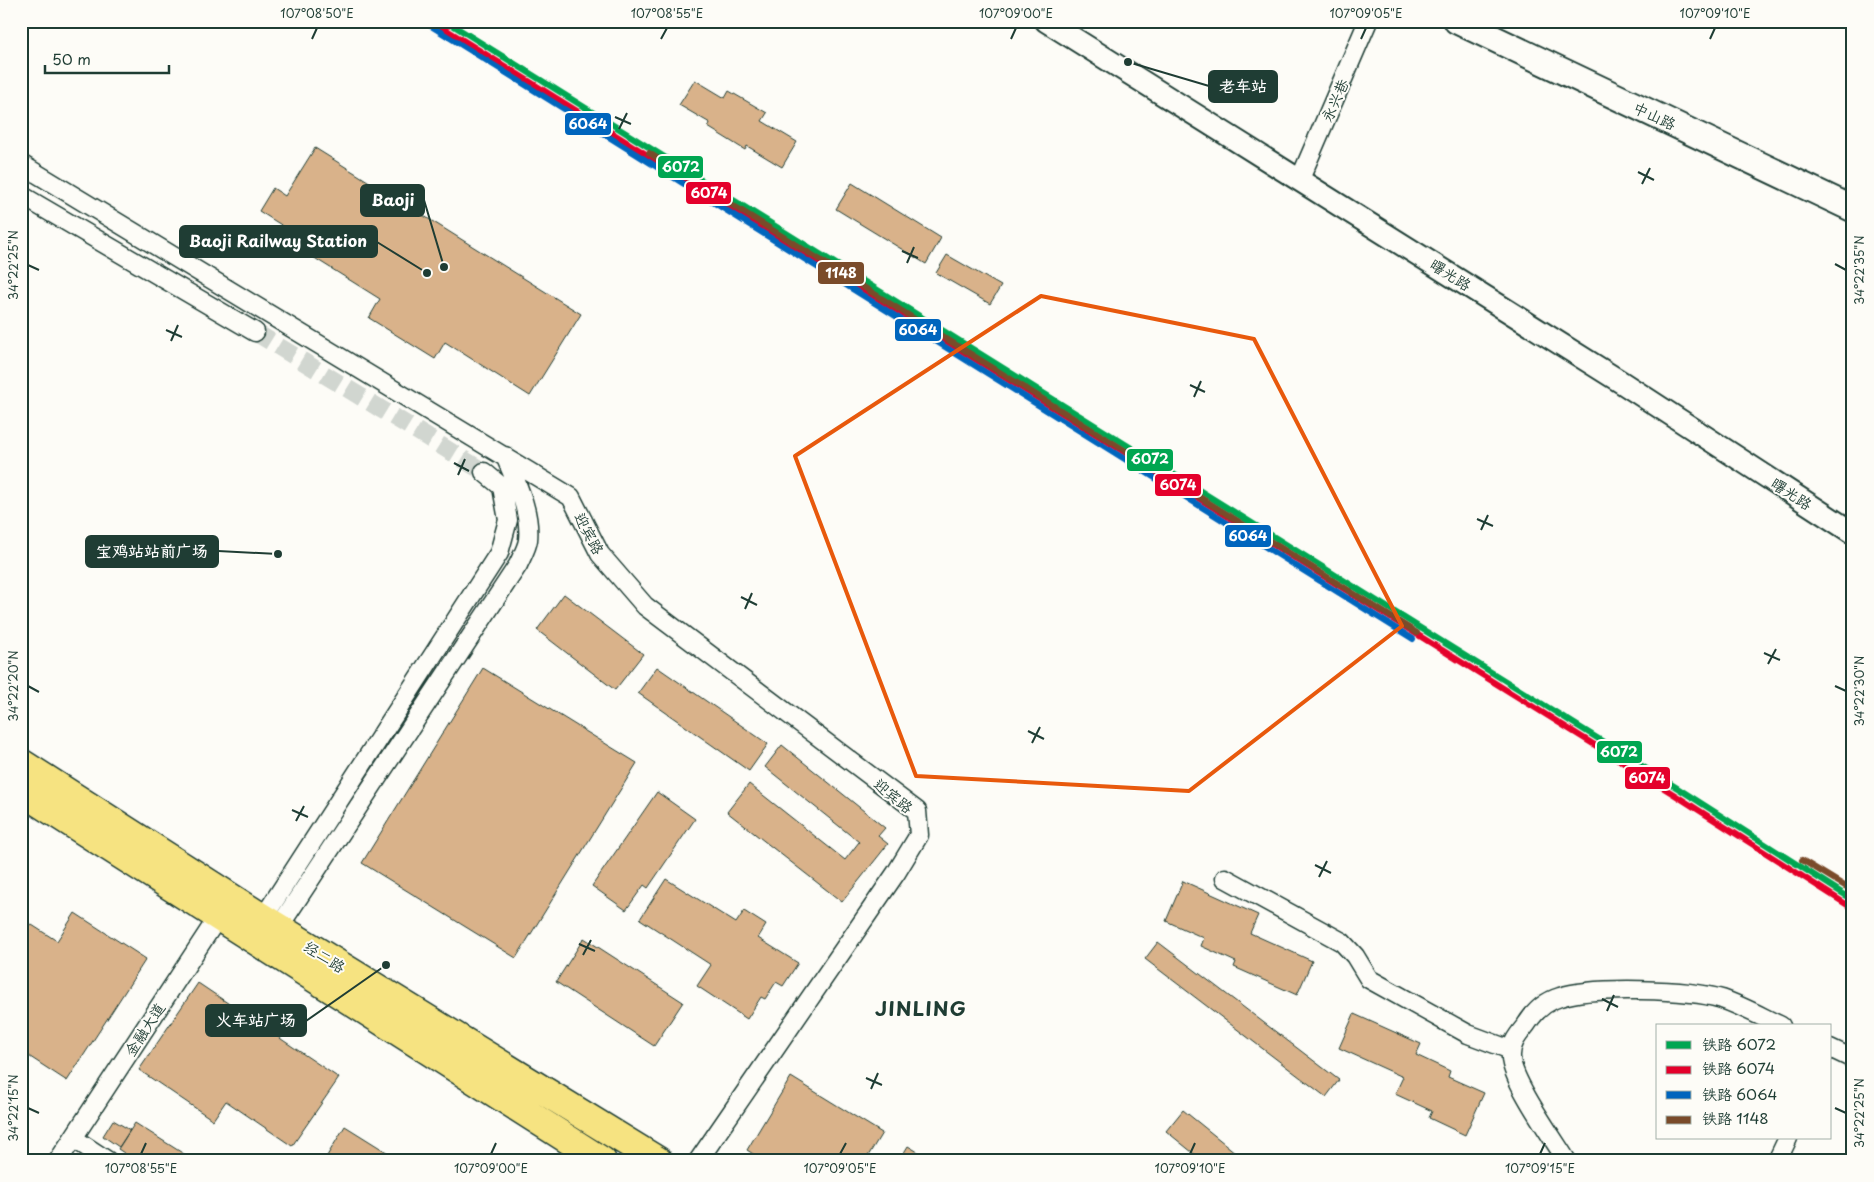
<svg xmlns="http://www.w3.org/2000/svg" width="1874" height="1182" viewBox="0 0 1874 1182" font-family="'Playpen Sans','LXGW WenKai TC',sans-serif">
<rect width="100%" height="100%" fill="#fdfcf7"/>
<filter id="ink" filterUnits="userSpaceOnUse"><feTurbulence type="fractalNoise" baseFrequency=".02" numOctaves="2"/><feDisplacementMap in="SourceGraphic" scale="10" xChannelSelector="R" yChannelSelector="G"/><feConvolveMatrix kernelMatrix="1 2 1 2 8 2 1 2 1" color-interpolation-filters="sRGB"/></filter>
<g filter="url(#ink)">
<path fill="#d9b28a" stroke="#1f3d34" d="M695 80 725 98 729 91 767 113 762 121 797 142 782 167 747 146 745 150 708 127 710 123 679 105Z
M315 148 581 314 530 396 445 342 435 359 369 318 380 299 297 247 302 238 259 211 273 188 285 196Z
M852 183 941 238 926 264 836 209Z
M947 255 1001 286 990 304 936 273Z
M564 594 643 654 615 690 537 630Z
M657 667 768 744 749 771 638 693Z
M483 668 637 763 516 958 362 863Z
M782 745 885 828 878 836 888 844 842 902 727 812 749 784 845 860 859 842 765 767Z
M657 792 695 819 648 888 644 885 626 910 592 886Z
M666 879 736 923 744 911 766 925 758 938 798 963 783 986 776 982 765 999 761 997 747 1019 697 986 711 965 640 919Z
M1183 881 1258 915 1250 933 1312 961 1297 995 1234 967 1236 962 1201 946 1204 938 1166 921Z
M75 913 146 959 67 1081 21 1051V918L57 941Z
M584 938 683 1002 654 1046 556 982Z
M1158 942 1339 1080 1326 1097 1145 959Z
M198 983 339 1078 292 1146 226 1101 213 1120 139 1070Z
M1354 1014 1421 1044 1416 1055 1450 1071 1448 1077 1484 1093 1465 1135 1429 1118 1432 1111 1395 1094 1403 1077 1339 1048Z
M791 1077 882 1133 865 1161H764L747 1150Z
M1183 1110 1246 1161H1203L1166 1131Z
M113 1120 130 1130 119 1147 103 1136Z
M135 1123 195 1161H136L118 1149Z
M345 1126 401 1161H324Z
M908 1146 933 1161H899Z"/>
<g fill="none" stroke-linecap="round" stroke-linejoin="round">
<path stroke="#d1d6d0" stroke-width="18" stroke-dasharray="18 9" stroke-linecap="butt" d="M255 332 484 472"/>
<g stroke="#1f3d34" stroke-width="21">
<path id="minor" d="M21 164 571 497 600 554 645 606 917 811 919 835 896 873 698 1161
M1300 179 1368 21
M21 195 255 332
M1225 878 1342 942 1355 956 1369 979 1468 1034 1511 1050
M258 926 499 553 508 520 502 487 484 472
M273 936 518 565C521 558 527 548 528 540 531 511 516 482 505 456
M1830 1048 1853 1059
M73 1138 108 1161
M58 1161 224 908
M1567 1161C1553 1138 1512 1081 1511 1058 1510 1044 1518 1035 1526 1025 1534 1012 1546 1001 1560 997 1592 986 1690 989 1722 999 1742 1006 1762 1017 1781 1026
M1777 1161 1788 1138"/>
</g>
<g stroke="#1f3d34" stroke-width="25">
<path id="tertiary" d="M1046 21 1621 382 1853 533"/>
</g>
<g stroke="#1f3d34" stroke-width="29">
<path id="secondary" d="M1457 21 1853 209"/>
</g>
<g stroke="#1f3d34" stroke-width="31">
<path id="primary" d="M21 763 258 915 658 1161
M21 791 602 1161"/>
</g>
<use href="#minor" stroke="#fdfcf7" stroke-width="18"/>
<use href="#tertiary" stroke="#fdfcf7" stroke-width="21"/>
<use href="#secondary" stroke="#fdfcf7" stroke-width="25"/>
<use href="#primary" stroke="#f6e381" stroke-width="28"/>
<g stroke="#fdfcf7" stroke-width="10">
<path id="rail-1" d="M446 21 1679 789 1853 900"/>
</g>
<g stroke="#fdfcf7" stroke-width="10">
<path id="rail-2" d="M442 27 1675 795 1849 906"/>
</g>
<g stroke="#fdfcf7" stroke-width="10">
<path id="rail-3" d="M423 21 1413 639"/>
</g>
<g stroke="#fdfcf7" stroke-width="10">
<path id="rail-4" d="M649 153 1417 633
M1802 860 1853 891"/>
</g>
<use href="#rail-1" stroke="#00a651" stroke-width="6"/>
<use href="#rail-2" stroke="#e4002b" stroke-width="6"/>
<use href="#rail-3" stroke="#0065bd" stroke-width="6"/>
<use href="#rail-4" stroke="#7a4b2a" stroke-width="6"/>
</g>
</g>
<path fill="none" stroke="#e8590c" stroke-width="4" stroke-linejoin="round" d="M1041 296 1254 339 1402 626 1189 791 916 776 795 456Z"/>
<path fill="none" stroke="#1f3d34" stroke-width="2" d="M312 39 317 28M661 39 667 28M1011 39 1016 28M1361 39 1366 28M1710 39 1715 28M615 117 631 124M619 129 627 113M1638 172 1654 180M1642 184 1650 168M902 251 918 258M907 263 914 247M1835 264 1846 270M28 265 39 270M166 330 182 337M171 341 178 325M1190 385 1205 392M1194 397 1201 381M454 463 469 471M458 475 465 459M1477 519 1493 526M1481 530 1488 515M741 597 757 605M745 609 752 593M1764 653 1780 660M1768 664 1776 649M28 686 39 692M1835 686 1846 691M1028 731 1044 739M1032 743 1040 727M292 810 308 817M296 821 304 806M1315 865 1331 873M1319 877 1327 861M579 944 595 951M583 955 591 940M1602 999 1618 1007M1607 1011 1614 995M866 1078 882 1085M871 1089 878 1073M28 1108 39 1113M1835 1108 1846 1113M141 1154 146 1143M491 1154 496 1143M840 1154 846 1143M1190 1154 1195 1143M1540 1154 1545 1143"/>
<g text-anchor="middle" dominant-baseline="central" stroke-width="4" stroke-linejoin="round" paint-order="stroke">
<g font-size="15" fill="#1f3d34" stroke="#fdfcf7">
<text transform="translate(1334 100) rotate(-66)">永兴巷</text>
<text transform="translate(1655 115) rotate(25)">中山路</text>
<text transform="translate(1451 274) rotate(32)">曙光路</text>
<text transform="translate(1792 493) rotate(33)">曙光路</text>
<text transform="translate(590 533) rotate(62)">迎宾路</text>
<text transform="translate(894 795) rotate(39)">迎宾路</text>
<text transform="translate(325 956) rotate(32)">经二路</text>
<text transform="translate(144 1029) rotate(-57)">金融大道</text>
</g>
<g font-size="20" font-weight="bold" letter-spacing="1" fill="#1f3d34" stroke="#fdfcf7">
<text x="921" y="1008">JINLING</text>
</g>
</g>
<path fill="none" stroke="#1f3d34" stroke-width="2" d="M1128 62L1209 86M444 267L424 200M427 273L377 242M278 554L218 551M386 965L306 1021"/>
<g fill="#1f3d34" stroke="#fdfcf7" stroke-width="2">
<circle cx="1128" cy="62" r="5"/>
<circle cx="444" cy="267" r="5"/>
<circle cx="427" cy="273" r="5"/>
<circle cx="278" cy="554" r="5"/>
<circle cx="386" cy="965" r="5"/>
</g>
<g fill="#1f3d34" stroke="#1f3d34" stroke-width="2">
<rect x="1209" y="71" width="68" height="31" rx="5"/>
<rect x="361" y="185" width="63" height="31" rx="5"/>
<rect x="180" y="226" width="197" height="31" rx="5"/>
<rect x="86" y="536" width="132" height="31" rx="5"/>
<rect x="206" y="1005" width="100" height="31" rx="5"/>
</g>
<g font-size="16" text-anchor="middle" font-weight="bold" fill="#fff">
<text x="1243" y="92">老车站</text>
<text x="393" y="206">Baoji</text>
<text x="278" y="247">Baoji Railway Station</text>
<text x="152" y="557">宝鸡站站前广场</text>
<text x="256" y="1026">火车站广场</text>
</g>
<g stroke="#fdfcf7" stroke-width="2">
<rect x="564" y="112" width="48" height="24" rx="5" fill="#0065bd"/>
<rect x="657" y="155" width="47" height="24" rx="5" fill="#00a651"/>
<rect x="685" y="181" width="47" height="24" rx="5" fill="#e4002b"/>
<rect x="817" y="261" width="48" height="24" rx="5" fill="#7a4b2a"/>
<rect x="894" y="318" width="48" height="24" rx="5" fill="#0065bd"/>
<rect x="1126" y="448" width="48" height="24" rx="5" fill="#00a651"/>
<rect x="1154" y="473" width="48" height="24" rx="5" fill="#e4002b"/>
<rect x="1224" y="524" width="48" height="24" rx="5" fill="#0065bd"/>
<rect x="1596" y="740" width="47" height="24" rx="5" fill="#00a651"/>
<rect x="1624" y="766" width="47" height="24" rx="5" fill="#e4002b"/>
</g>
<g font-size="14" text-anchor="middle" font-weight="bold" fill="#fff">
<text x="588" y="129">6064</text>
<text x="681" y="172">6072</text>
<text x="709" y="198">6074</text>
<text x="841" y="278">1148</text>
<text x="918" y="335">6064</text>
<text x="1150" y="464">6072</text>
<text x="1178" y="490">6074</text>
<text x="1248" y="541">6064</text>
<text x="1619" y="757">6072</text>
<text x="1647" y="783">6074</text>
</g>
<rect width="1874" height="1182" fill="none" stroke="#fdfcf7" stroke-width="55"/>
<rect x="1656" y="1024" width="175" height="115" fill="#fdfcf7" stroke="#a4b0a9"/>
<rect x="1666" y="1041" width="25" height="8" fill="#00a651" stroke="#a4b0a9"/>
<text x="1702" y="1050" font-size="15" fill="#1f3d34">铁路 6072</text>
<rect x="1666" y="1066" width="25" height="8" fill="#e4002b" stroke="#a4b0a9"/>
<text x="1702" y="1074" font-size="15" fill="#1f3d34">铁路 6074</text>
<rect x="1666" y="1091" width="25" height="8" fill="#0065bd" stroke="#a4b0a9"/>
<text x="1702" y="1100" font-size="15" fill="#1f3d34">铁路 6064</text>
<rect x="1666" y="1116" width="25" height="8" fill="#7a4b2a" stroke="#a4b0a9"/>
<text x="1702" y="1124" font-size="15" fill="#1f3d34">铁路 1148</text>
<path d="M45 65v8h124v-8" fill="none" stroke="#1f3d34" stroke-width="2.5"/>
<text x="52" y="65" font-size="15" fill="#1f3d34" stroke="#fdfcf7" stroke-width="4" paint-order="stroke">50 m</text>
<rect x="28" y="28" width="1818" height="1126" fill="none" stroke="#1f3d34" stroke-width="2"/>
<g font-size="12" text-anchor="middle" fill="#1f3d34">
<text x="317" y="18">107°08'50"E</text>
<text x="667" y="18">107°08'55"E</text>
<text x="1016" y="18">107°09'00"E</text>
<text x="1366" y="18">107°09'05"E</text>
<text x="1715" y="18">107°09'10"E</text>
<text transform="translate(14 265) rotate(-90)" y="4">34°22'25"N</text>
<text transform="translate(1860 270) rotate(-90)" y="4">34°22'35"N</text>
<text transform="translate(14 686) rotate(-90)" y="4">34°22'20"N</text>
<text transform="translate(1860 691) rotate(-90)" y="4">34°22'30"N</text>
<text transform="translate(14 1108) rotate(-90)" y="4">34°22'15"N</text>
<text transform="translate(1860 1113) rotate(-90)" y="4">34°22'25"N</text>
<text x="141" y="1173">107°08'55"E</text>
<text x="491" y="1173">107°09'00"E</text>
<text x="840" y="1173">107°09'05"E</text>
<text x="1190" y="1173">107°09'10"E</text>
<text x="1540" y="1173">107°09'15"E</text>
</g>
</svg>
